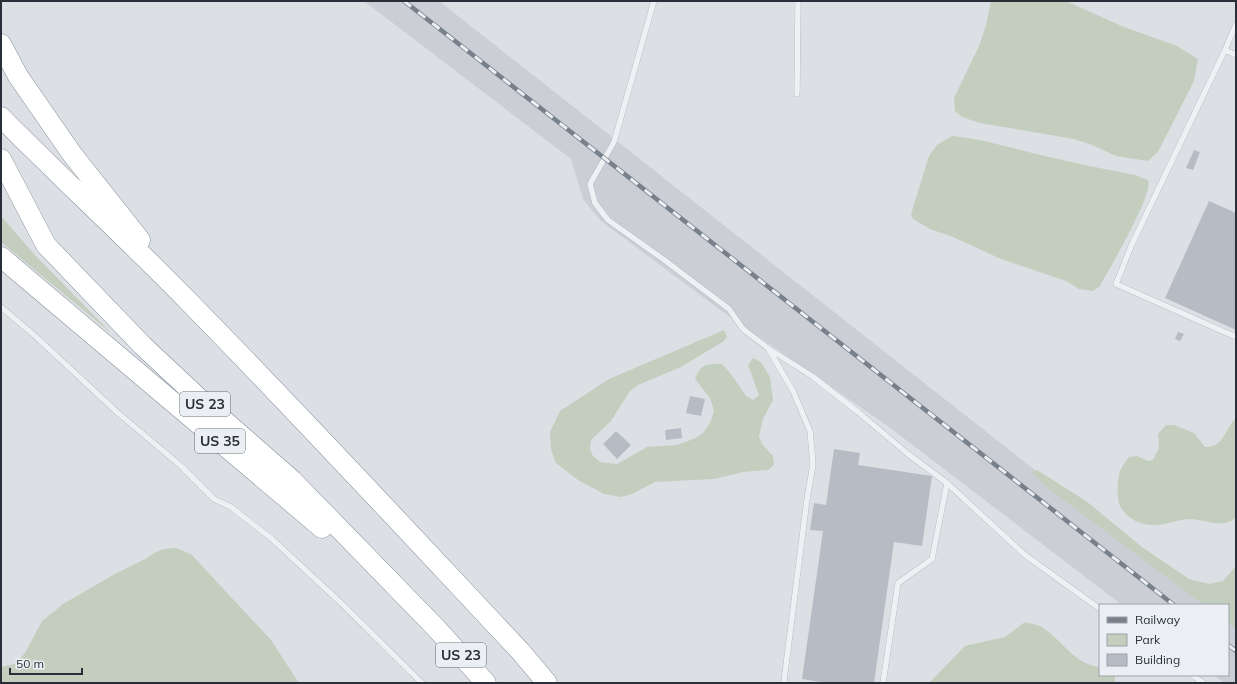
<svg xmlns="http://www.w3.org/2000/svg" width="1237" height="684" viewBox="0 0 1237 684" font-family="Mulish,sans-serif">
<rect width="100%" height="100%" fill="#dce0e5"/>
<path fill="#cbcfd5" d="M364 1H439L1073 500 1211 605H1122L889 427 723 312 601 221 583 199 571 159Z
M1228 617 1236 622V683H1224L1214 675H1228Z"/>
<path fill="#c3cebe" d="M991 1H1066L1124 27 1177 46 1198 59 1194 81 1158 152 1148 161 1116 156 1092 145 1074 139 980 123 962 117 955 111 954 98 979 46 986 25Z
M952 136C984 139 1014 149 1045 156 1074 163 1105 169 1135 175L1148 180C1154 194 1109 269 1100 286L1093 291 1079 289 1066 281 1001 259 953 237 930 229 913 219 911 214 929 156 937 145Z
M1 216 35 255 111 333 1 242Z
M724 330 727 337 724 341 681 367 638 385 630 391 611 421 591 440 590 449 593 456 600 462 617 464 647 447 677 445 696 438 703 433 710 423 714 411 710 398 695 379C700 364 707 363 722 364L731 374 746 396 753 400 759 395 748 365 753 358 761 362 770 377 773 400 763 419 759 436 762 444 773 456 774 465 768 470 743 472 714 479 655 482 632 494 621 497 604 494 578 480 556 463 551 450 550 432 560 411 609 379Z
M1236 418V517C1224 530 1205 519 1189 519 1174 520 1157 529 1141 523 1133 521 1124 514 1120 506 1116 498 1117 475 1122 467 1124 464 1126 460 1129 457L1137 456 1148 461 1153 460 1159 448 1158 434 1166 425H1174L1194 433 1205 447C1224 448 1225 428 1236 418Z
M1037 470 1086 501 1142 547 1189 579 1209 584 1223 581 1236 566V629L1228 623V605H1204L1049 489 1032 472Z
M176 548 191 554 271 640 299 683H1V667L15 664 25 653 42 621 63 604 115 574 147 558 154 553 163 549Z
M1025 622C1032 624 1041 625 1046 630 1064 643 1076 665 1100 667V675H1115V683H929L965 646 1005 637Z"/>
<path fill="#b7bcc4" d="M1194 150 1200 152 1193 170 1186 168Z
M1209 201 1236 213V330L1165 298Z
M1178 332 1184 334 1180 341 1175 339Z
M690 396 705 399 701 416 686 413Z
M681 428 682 438 666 440 665 430Z
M616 431 631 445 617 459 603 444Z
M834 449 860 453 858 465 932 476 922 546 894 542 874 683H827L802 679 823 531 810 530 814 503 826 505Z"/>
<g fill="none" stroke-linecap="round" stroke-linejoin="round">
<g stroke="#a2a7ae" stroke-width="6">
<path id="service" d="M654 1 614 142 590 184 595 203 608 220 663 259 729 309 743 329 769 349 812 376 858 412 908 454 947 483 1025 555 1100 609
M1236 24 1225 50 1132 244 1116 284 1236 337
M1225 50 1236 55
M797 94 798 1
M1 307 34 335 118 413 181 466 214 499 231 507 272 539 340 602 422 683
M769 350 793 391 810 431 813 464 807 499 784 681 785 683
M1192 675 1203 683
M883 683 898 583 932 559 947 483"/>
</g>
<g stroke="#858e9a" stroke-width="21">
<path id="motorway" d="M1 44 18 76 72 154 140 240
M1 117C63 180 129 240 191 304 303 418 412 536 521 652L547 683
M1 159 46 245 143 346 204 403 292 480 436 628 486 683
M1 257 322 528"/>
</g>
<use href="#service" stroke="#eef0f4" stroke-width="5.5"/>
<use href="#motorway" stroke="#fff" stroke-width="20"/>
<g stroke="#78808c" stroke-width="4.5">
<path id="rail" d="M404 1 1174 605
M1228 645 1236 651"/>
</g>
<use href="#rail" stroke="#ebeff3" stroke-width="3" stroke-dasharray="9" stroke-linecap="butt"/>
</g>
<g text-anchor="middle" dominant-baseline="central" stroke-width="3.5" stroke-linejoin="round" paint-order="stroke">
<g fill="#ebeff3" stroke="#626971" stroke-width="1">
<rect x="180" y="392" width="50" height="24" rx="3"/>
<rect x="195" y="429" width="50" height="24" rx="3"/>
<rect x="436" y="643" width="50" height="24" rx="3"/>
</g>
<g font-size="14" font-weight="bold" fill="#282f39">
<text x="205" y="404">US 23</text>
<text x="220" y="441">US 35</text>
<text x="461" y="655">US 23</text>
</g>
</g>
<rect width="1237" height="684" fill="none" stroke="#282f39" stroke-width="4"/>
<rect x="1099" y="604" width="130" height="72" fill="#ebeff3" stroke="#9da2a9"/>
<rect x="1107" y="617" width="20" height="6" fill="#78808c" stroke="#9da2a9"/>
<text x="1135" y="624" font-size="12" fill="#282f39">Railway</text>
<rect x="1107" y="634" width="20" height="12" fill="#c3cebe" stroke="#9da2a9"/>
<text x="1135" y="644" font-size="12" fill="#282f39">Park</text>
<rect x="1107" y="654" width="20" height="12" fill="#b7bcc4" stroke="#9da2a9"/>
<text x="1135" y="664" font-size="12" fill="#282f39">Building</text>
<path d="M10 668v6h72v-6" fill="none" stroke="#282f39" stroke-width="2"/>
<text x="16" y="668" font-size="12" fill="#282f39" stroke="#ebeff3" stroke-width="3" paint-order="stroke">50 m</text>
</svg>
